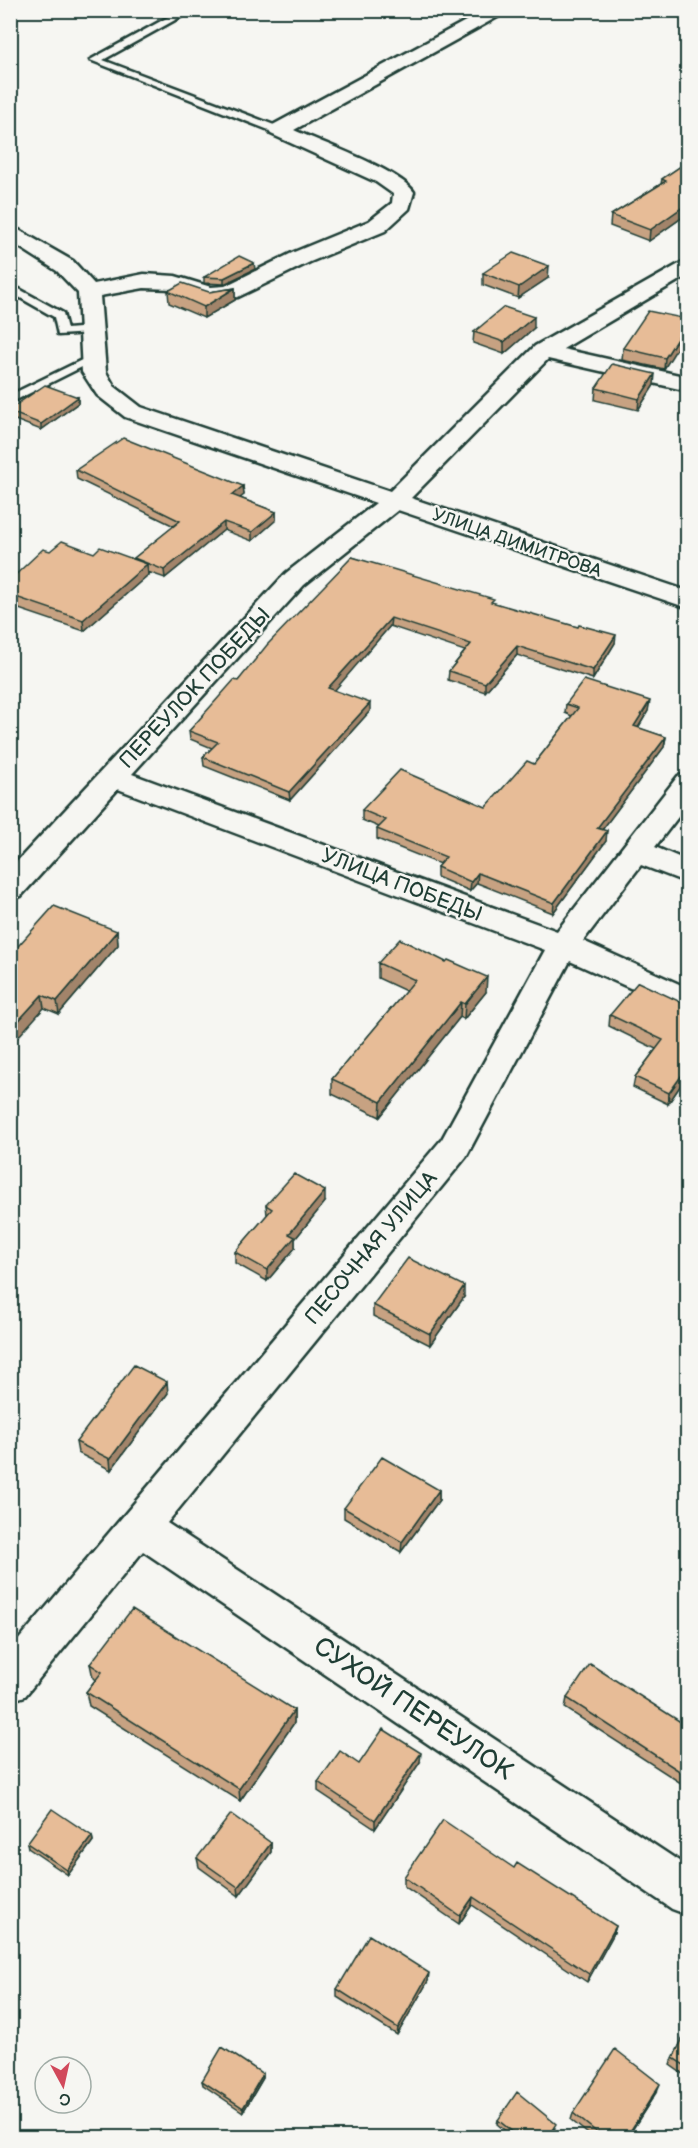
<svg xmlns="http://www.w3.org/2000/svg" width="698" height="2148" viewBox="0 0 698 2148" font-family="'Balsamiq Sans',sans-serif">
<rect width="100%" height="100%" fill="#f6f6f2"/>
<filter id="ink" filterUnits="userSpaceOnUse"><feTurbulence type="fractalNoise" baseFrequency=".0167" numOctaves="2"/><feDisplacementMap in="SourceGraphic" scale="12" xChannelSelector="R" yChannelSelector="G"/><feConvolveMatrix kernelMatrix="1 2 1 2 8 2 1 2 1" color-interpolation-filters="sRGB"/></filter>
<g filter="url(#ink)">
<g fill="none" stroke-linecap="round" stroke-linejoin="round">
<g stroke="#1f3d34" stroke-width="5">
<path id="service" d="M181 10H193L103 60 282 128V132H274L90 60Z
M10 284 63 313 67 329 91 327 97 330 91 333 58 335 54 317 10 292Z
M92 355 98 358 96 360 10 403V395Z"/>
</g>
<g stroke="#1f3d34" stroke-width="5">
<path id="minor" d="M486 10H510L294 130C320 142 400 170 414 192L409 209 385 231 310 262 238 297 210 301 173 289 144 288 100 296 106 372 114 386 141 407 390 491 535 346 688 259V275L563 349 688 377V391L548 359 411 498 688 591V608L398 510 304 585 132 774 557 931 678 776 688 774V804L655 847 688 861V883L641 865 583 941 688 988V1014L570 961 466 1157 167 1523 688 1867V1915L672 1909 143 1551 25 1696 10 1701V1650L442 1139 545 950 118 789 21 896 10 899V869L286 573 376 503 125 417 97 395 82 372 78 293 57 271 10 241V225L73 261 94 284 144 274 175 276 211 287 225 286 294 252 369 221 392 203 393 194 376 182 271 134 268 130 271 126Z"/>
</g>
<use href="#service" fill="#f6f6f2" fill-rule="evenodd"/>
<use href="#minor" fill="#f6f6f2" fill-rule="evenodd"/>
</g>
<path fill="#c7a282" stroke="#1f3d34" stroke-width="1.5" d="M687 162V214L649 241 610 226 611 215 661 184 662 179Z
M255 269 224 284 204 283V277Z
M483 273 548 278 518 298 483 285Z
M235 288V300L204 318 169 303 168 291 209 292Z
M687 319 664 369 622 360 623 348Z
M534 328 504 354 473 343 474 332Z
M654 385 638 410 595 400 596 388Z
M78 397V403L41 430 10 418V409Z
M76 470 243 486 244 495 240 498 276 512V520L252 541 224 530 165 578 148 572V575L84 631 10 606V580L50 551 94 553 134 560V558L174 526 77 479Z
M352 557 494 603 615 643 593 679 517 655 485 692 448 680 449 671 465 651 390 626 334 690 370 711 290 800 204 766 203 757 212 748 190 739 189 731 238 681Z
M566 704 648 711 638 728 666 737 664 747 602 830 606 841 553 913 477 883 470 891 437 877V867L440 864 377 839V829L379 827 362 820V810L486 807 534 764 572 716 565 713Z
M687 911V926L684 924Z
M117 931 118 945 59 1014 44 1008 10 955Z
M378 963 486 992 464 1019 460 1017 380 1117 332 1094V1079L406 991 378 978Z
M687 1005V1076L668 1104 633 1087 635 1077 656 1049 609 1026 610 1015Z
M325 1202 295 1239V1248L267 1281 235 1263V1252L267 1215 266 1205Z
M464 1297 430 1345 373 1316V1305Z
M168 1393 111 1470 78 1453 76 1442Z
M439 1490V1500L401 1552 344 1518V1508Z
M90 1664 294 1710V1723L240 1801 89 1706 86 1692 95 1680 93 1678Z
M567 1698 687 1726V1787L565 1708Z
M420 1762 375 1829 318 1791V1782L359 1764Z
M92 1836 93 1841 68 1875 28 1848 27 1843Z
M271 1843V1852L239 1896 199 1867 197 1858Z
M404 1877 616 1926 613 1935 587 1982 472 1905 459 1924 404 1886Z
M428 1981 397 2035 337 1997V1989Z
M687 2030V2077L670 2065Z
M263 2074V2078L243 2112 203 2085 202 2081Z
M657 2091 627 2138H593L571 2120 573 2113Z
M498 2120 555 2128 548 2138H514L497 2124Z"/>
<path fill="#a2846a" stroke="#1f3d34" stroke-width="1.5" d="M687 204V214L649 241 650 230Z
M254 263 255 269 224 284V278Z
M549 266 548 278 518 298 519 287Z
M235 288V300L204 318V307Z
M534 317V328L504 354V342Z
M687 323V332L664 369 665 358Z
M655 374 654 385 638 410 639 399Z
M78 397V403L41 430V424Z
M243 486 244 495 233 503 232 495Z
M276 512V520L252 541V532Z
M224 522V530L165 578 164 570Z
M147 564 148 575 84 631 83 620Z
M391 618 390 626 329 697 328 688Z
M616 635 615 643 593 679V670Z
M517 646V655L485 692V683Z
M650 701 648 711 633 736 634 726Z
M370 703V711L290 800 289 792Z
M666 737 664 747 596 838 597 828Z
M607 831 606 841 553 913 554 903Z
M478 873 477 883 470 891 471 882Z
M117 931 118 945 59 1014 57 1001Z
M487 977 486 992 464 1019 465 1004Z
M42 995 44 1008 10 1046V1030Z
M461 1002 460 1017 380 1117 381 1102Z
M687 1068V1076L668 1104 669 1093Z
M325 1191V1202L295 1239V1248L267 1281V1270L289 1234Z
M464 1286V1297L430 1345V1334Z
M167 1382 168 1393 111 1470 110 1459Z
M439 1490V1500L401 1552 402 1542Z
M10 1598 13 1606 10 1609Z
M294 1710V1723L240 1801 239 1789Z
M421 1753 420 1762 375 1829V1820Z
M92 1836 93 1841 68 1875 67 1870Z
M271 1843V1852L239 1896 238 1887Z
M473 1897 472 1905 459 1924 460 1916Z
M616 1926 613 1935 587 1982 589 1974Z
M429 1973 428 1981 397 2035 398 2028Z
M263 2074V2078L243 2112V2108Z
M660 2084 657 2091 627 2138H626Z"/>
<path fill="#e7bc97" stroke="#1f3d34" stroke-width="1.5" d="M687 162V204L650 230 611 215 666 181 662 179Z
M513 253 549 266 519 287 483 273Z
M239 256 254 263 224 278 204 277Z
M182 283 209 292 235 288 204 307 168 291Z
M504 307 534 317 504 342 474 332Z
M648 311 687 319V323L665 358 623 348Z
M612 364 655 374 639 399 596 388Z
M45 385 78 397 41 424 10 412V409Z
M123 438 243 486 232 495 276 512 252 532 224 522 164 570 134 558 180 521 76 470Z
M62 541 94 553 100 547 147 564 83 620 10 595V580L43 549 50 551Z
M352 557 494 599 491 602 578 627 579 625 616 635 593 670 517 646 485 683 449 671 471 644 391 618 328 688 370 703 289 792 203 757 218 742 189 731 234 680 238 681 267 645Z
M584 680 650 701 634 726 666 737 597 828 607 831 554 903 478 873 471 882 437 867 446 857 377 829 386 820 362 810 400 770 486 807 527 761 534 764 578 708 566 704Z
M54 906 117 931 57 1001 42 995 10 1030V955Z
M400 939 446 962 448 960 487 977 465 1004 461 1002 381 1102 332 1079 415 980 378 963Z
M638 982 687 1005 686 1007 687 1008V1068L669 1093 635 1077 663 1040 610 1015Z
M294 1174 325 1191 289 1234 295 1237 267 1270 235 1252 272 1209 266 1205Z
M408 1258 464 1286 430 1334 373 1305Z
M134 1365 167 1382 110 1459 76 1442Z
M382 1457 439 1490 402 1542 344 1508Z
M132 1609 294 1710 239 1789 86 1692 102 1672 90 1664Z
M590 1664 687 1726V1776L567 1698Z
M383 1729 421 1753 375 1820 318 1782 340 1751 359 1764Z
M52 1809 92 1836 67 1870 27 1843Z
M231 1814 271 1843 238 1887 197 1858Z
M443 1820 514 1868 517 1863 616 1926 589 1974 473 1897 460 1916 404 1877Z
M369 1935 429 1973 398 2028 337 1989Z
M687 2030V2067L673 2058Z
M222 2047 263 2074 243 2108 202 2081Z
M615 2049 660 2084 626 2138H604L573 2113Z
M517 2092 556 2124 547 2138H520L498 2120Z"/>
</g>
<g text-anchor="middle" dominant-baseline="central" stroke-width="5" stroke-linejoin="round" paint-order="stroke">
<g font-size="18" fill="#1f3d34" stroke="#f6f6f2">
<text transform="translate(517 543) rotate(19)">УЛИЦА ДИМИТРОВА</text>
</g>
<g font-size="21" fill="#1f3d34" stroke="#f6f6f2">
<text transform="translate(195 688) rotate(-47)">ПЕРЕУЛОК ПОБЕДЫ</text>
<text transform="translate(402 885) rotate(21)">УЛИЦА ПОБЕДЫ</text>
<text transform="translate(371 1248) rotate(-50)">ПЕСОЧНАЯ УЛИЦА</text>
</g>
<g font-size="26" fill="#1f3d34" stroke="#f6f6f2">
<text transform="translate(413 1709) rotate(34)">СУХОЙ ПЕРЕУЛОК</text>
</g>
</g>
<rect width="698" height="2148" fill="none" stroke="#f6f6f2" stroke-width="36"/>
<rect x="18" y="18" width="662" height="2112" fill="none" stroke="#1f3d34" stroke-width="2" filter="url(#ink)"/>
<g transform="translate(63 2085) rotate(172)"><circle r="28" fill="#f6f6f2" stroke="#a0aca6" stroke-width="1.5"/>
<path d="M0-4.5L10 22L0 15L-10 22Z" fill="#d1495b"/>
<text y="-9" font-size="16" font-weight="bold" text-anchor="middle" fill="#1f3d34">С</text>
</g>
</svg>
